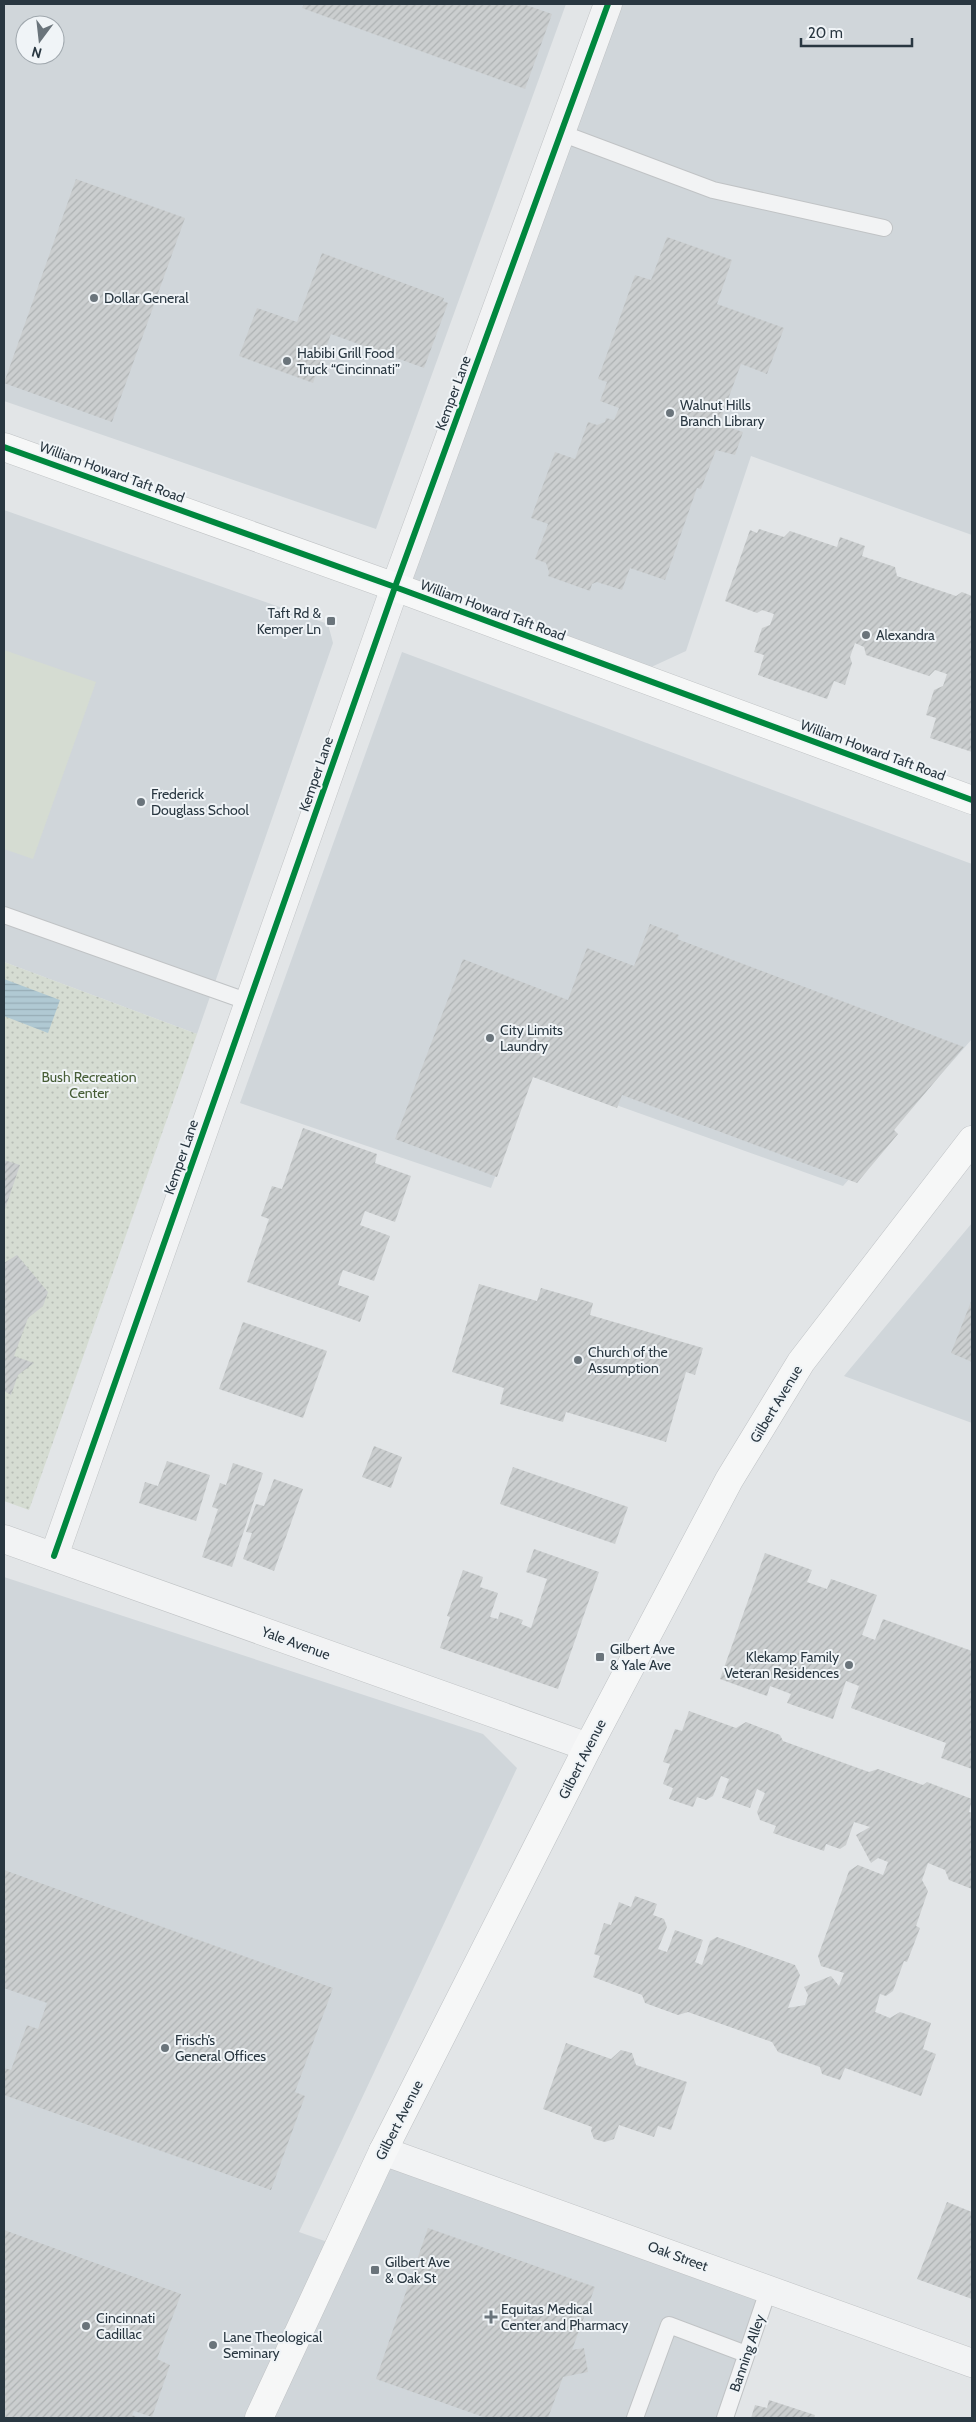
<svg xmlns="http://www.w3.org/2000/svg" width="976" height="2422" viewBox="0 0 976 2422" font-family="Cabin,sans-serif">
<defs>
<pattern id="park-dots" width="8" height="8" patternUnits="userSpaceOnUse" patternTransform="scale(1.25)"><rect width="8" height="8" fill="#d5dcd2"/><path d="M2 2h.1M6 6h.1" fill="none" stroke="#b7bdb6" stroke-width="1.8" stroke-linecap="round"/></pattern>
<pattern id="water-rules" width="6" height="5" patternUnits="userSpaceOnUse" patternTransform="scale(1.25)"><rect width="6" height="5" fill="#b0c9d3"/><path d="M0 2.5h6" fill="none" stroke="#97adb6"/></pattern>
<pattern id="building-hatch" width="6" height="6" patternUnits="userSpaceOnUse" patternTransform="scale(1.25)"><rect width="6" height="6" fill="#cbcecf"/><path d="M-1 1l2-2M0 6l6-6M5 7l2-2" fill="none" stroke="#aeb2b3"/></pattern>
</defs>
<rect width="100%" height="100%" fill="#e2e5e7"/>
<path fill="#d0d6da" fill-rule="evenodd" d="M4 4H566L376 529 4 401ZM25 25H55V55H25Z
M608 4H972V535L751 456 686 651 634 675 395 587Z
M4 510 328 624 333 643 197 1034 4 962Z
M402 652 972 864V1039L843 1186 532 1075 491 1188 240 1103Z
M972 1223V1423L844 1376Z
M4 1577 483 1734 517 1768 299 2232 339 2246 383 2151 769 2288 725 2418H4Z"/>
<path fill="url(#park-dots)" d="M4 962 197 1034 29 1510 4 1501Z"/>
<path fill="#d5dcd2" d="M4 650 96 682 33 859 4 849Z"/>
<path fill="url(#water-rules)" d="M4 979 60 1000 48 1033 4 1016Z"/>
<path fill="url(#building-hatch)" d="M304 4H523L552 14 525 89 302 8Z
M76 179 185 218 112 422 4 383Z
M667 237 732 260 717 304 784 328 767 374 741 364 719 424 743 432 735 455 716 450 701 489 697 488 665 580 630 568 622 590 597 582 592 584 590 591 548 576 549 572 546 563 535 559 548 524 531 518 555 452 575 459 588 422 597 425 605 422 606 418 614 420 619 408 600 401 607 382 598 379 635 275 651 280Z
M322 253 444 298 443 301 448 303 424 368 331 334 313 383 239 356 257 308 297 322Z
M759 529 784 537 790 531 837 547 840 537 865 546 862 556 895 567 897 576 956 596 962 592 972 596V752L930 738 936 718 926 715 934 690 943 686 947 674 935 670 929 676 866 655 864 647 855 643 850 657 852 663 845 685 834 681 827 699 758 675 764 655 754 652 762 628 770 625 774 614 762 610 757 613 725 601 750 530 757 533Z
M650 924 679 935 677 939 964 1047 894 1130 898 1134 857 1183 622 1095 617 1108 533 1077 497 1177 395 1139 463 959 568 1000 587 948 634 966Z
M303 1128 377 1154 375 1163 411 1176 395 1222 365 1211 360 1225 390 1236 374 1281 343 1270 340 1278 338 1285 369 1296 360 1322 247 1282 269 1219 261 1216 272 1186 282 1189Z
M4 1160 20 1165 4 1212Z
M17 1255 48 1292 43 1306 28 1318 14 1356 34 1363 18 1375 11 1395 4 1391V1263Z
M479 1284 537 1301 541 1288 593 1303 590 1315 703 1348 695 1375 686 1372 666 1442 566 1412 563 1422 500 1404 504 1388 452 1372Z
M972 1299V1362L951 1353Z
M243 1322 327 1351 303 1418 219 1389Z
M374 1446 402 1457 391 1488 362 1477Z
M167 1461 210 1475 196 1521 139 1503 145 1482 158 1486Z
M233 1463 263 1473 232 1567 202 1557 218 1509 212 1507 220 1483 226 1485Z
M513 1467 628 1507 615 1544 500 1504Z
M274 1479 303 1489 274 1571 243 1559 252 1533 246 1532 256 1504 264 1506Z
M534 1549 599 1572 558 1689 440 1648 450 1617 447 1616 463 1570 483 1577 480 1587 498 1593 490 1617 498 1619 500 1612 523 1620 521 1624 531 1628 547 1579 526 1572Z
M765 1553 812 1570 807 1582 827 1589 831 1579 877 1595 862 1635 875 1640 883 1619 972 1651V1769L941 1758 946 1743 851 1708 859 1686 846 1681 833 1719 787 1703 791 1694 770 1686 767 1696 720 1679Z
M689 1711 736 1728 746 1722 780 1735 783 1741 869 1772 878 1769 923 1785 927 1782 972 1799 969 1812 972 1813V1889L949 1880 945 1870 928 1863 922 1880 928 1891 916 1926 920 1928 914 1944 907 1962 904 1961 893 1991 886 1996 880 1994 875 2012 890 2018 900 2012 931 2023 923 2049 936 2054 921 2096 845 2068 840 2080 822 2074 820 2067 778 2052 772 2042 688 2012 678 2015 645 2003 642 1995 593 1977 600 1956 594 1954 604 1923 611 1925 619 1902 631 1907 635 1896 657 1904 653 1915 664 1919 667 1927 658 1949 667 1952 675 1930 703 1940 695 1962 702 1965 710 1941 717 1937 795 1965 800 1975 788 2008 805 2005 808 1995 804 1987 831 1976 839 1986 844 1973 821 1966 818 1956 849 1871 858 1865 883 1875 888 1862 878 1858 871 1863 856 1835 870 1827 854 1822 846 1845 840 1849 826 1844 824 1851 773 1833 776 1826 760 1820 757 1812 765 1793 757 1789 750 1808 722 1798 729 1779 721 1776 713 1796 706 1800 697 1797 693 1807 669 1799 673 1788 663 1784 670 1764 663 1762 675 1729 682 1731Z
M4 1870 333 1988 295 2092 305 2096 271 2190 4 2095V2068L11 2070 27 2025 38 2029 47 2003 4 1988Z
M566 2043 611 2059 621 2050 632 2053 636 2065 687 2082 671 2130 658 2126 654 2137 619 2125 614 2139 605 2142 594 2139 591 2131 592 2127 543 2109Z
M947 2202 972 2212V2299L917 2279Z
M428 2228 595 2287 572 2350 584 2348 588 2372 563 2377 548 2418H486L376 2379Z
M4 2230 181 2294 157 2359 170 2365 152 2417 134 2411 132 2415 140 2418H4Z
M769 2400 815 2415 814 2418H751L755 2405 767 2408Z"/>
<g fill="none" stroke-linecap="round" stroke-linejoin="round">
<g stroke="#c0c3c5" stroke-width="18">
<path id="lane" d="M561 133 713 190 884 228
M4 915 249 1002
M635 2418 669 2325 746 2354
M725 2418 769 2288"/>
</g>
<g stroke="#c0c3c5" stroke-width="29">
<path id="street" d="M4 1539 588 1747
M54 1556 395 587 608 4
M383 2151 972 2363"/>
</g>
<g stroke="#c0c3c5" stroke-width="29">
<path id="secondary" d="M4 447 395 587 972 800"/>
</g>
<g stroke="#bfc2c5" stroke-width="29">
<path id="primary" d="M259 2418 383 2151 588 1747 729 1480 801 1362 972 1140"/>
</g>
<use href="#lane" stroke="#f2f3f4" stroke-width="16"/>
<use href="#street" stroke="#f2f3f4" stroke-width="28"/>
<use href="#secondary" stroke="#f6f7f7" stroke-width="28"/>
<use href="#primary" stroke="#f6f7f7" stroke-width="28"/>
<g stroke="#f0f4f7" stroke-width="9">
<path id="cycleway" d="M4 447 395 587 972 800
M54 1556 395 587 608 4"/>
</g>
<use href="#cycleway" stroke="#00873e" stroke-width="6"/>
</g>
<g fill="#6a747b" stroke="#f0f4f7" stroke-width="2">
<circle cx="94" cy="298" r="5"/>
<circle cx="287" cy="361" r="5"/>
<circle cx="670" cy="413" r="5"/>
<rect x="326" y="616" width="10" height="10" rx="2.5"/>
<circle cx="866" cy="635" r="5"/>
<circle cx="141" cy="802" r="5"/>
<circle cx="490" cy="1038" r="5"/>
<circle cx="578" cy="1360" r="5"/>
<rect x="595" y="1652" width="10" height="10" rx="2.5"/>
<circle cx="849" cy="1665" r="5"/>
<circle cx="165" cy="2048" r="5"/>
<rect x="370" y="2265" width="10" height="10" rx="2.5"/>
<path d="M488.5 2309.5h5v5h5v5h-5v5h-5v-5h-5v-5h5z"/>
<circle cx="86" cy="2326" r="5"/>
<circle cx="213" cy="2345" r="5"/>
</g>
<g text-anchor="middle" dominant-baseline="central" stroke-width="4" stroke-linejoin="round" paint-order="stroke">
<g font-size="14" fill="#293741" stroke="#f0f4f7" text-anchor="start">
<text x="104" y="298">Dollar General</text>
<text x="297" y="353">Habibi Grill Food<tspan x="297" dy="16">Truck “Cincinnati”</tspan></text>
<text x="680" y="405">Walnut Hills<tspan x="680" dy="16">Branch Library</tspan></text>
<text x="321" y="613" text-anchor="end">Taft Rd &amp;<tspan x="321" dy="16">Kemper Ln</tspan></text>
<text x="876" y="635">Alexandra</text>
<text x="151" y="794">Frederick<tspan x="151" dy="16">Douglass School</tspan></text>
<text x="500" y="1030">City Limits<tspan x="500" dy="16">Laundry</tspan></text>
<text x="588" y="1352">Church of the<tspan x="588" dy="16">Assumption</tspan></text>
<text x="610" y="1649">Gilbert Ave<tspan x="610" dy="16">&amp; Yale Ave</tspan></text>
<text x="839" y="1657" text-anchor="end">Klekamp Family<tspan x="839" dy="16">Veteran Residences</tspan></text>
<text x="175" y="2040">Frisch’s<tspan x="175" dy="16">General Offices</tspan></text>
<text x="385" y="2262">Gilbert Ave<tspan x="385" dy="16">&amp; Oak St</tspan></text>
<text x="501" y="2309">Equitas Medical<tspan x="501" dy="16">Center and Pharmacy</tspan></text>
<text x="96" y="2318">Cincinnati<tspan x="96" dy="16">Cadillac</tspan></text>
<text x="223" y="2337">Lane Theological<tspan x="223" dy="16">Seminary</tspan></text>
</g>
<g font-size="14" fill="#293741" stroke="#f0f4f7">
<text transform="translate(453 393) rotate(-70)">Kemper Lane</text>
<text transform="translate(112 472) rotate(20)">William Howard Taft Road</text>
<text transform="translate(493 610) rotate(20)">William Howard Taft Road</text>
<text transform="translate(873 750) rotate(20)">William Howard Taft Road</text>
<text transform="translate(316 774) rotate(-71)">Kemper Lane</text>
<text transform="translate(181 1157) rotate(-71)">Kemper Lane</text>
<text transform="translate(776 1404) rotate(-59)">Gilbert Avenue</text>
<text transform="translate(296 1643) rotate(20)">Yale Avenue</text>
<text transform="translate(582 1759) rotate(-63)">Gilbert Avenue</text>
<text transform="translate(399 2120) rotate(-63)">Gilbert Avenue</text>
<text transform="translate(678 2256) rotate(20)">Oak Street</text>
<text transform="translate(747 2353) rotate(-71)">Banning Alley</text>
</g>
<g font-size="14" fill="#465d36" stroke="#f0f4f7">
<text x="89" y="1077">Bush Recreation<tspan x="89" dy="16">Center</tspan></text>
</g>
</g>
<rect width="976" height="2422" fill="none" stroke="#293741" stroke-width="10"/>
<g transform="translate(40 40) rotate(195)"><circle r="24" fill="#f0f4f7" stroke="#a0a8ae"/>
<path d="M0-4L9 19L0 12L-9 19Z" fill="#6a747b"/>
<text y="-8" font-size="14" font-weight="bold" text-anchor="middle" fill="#293741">N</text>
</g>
<path d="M801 38v8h111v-8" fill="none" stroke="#293741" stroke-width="2.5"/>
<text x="808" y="38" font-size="15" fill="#293741" stroke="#f0f4f7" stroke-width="4" paint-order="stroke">20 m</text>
</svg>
